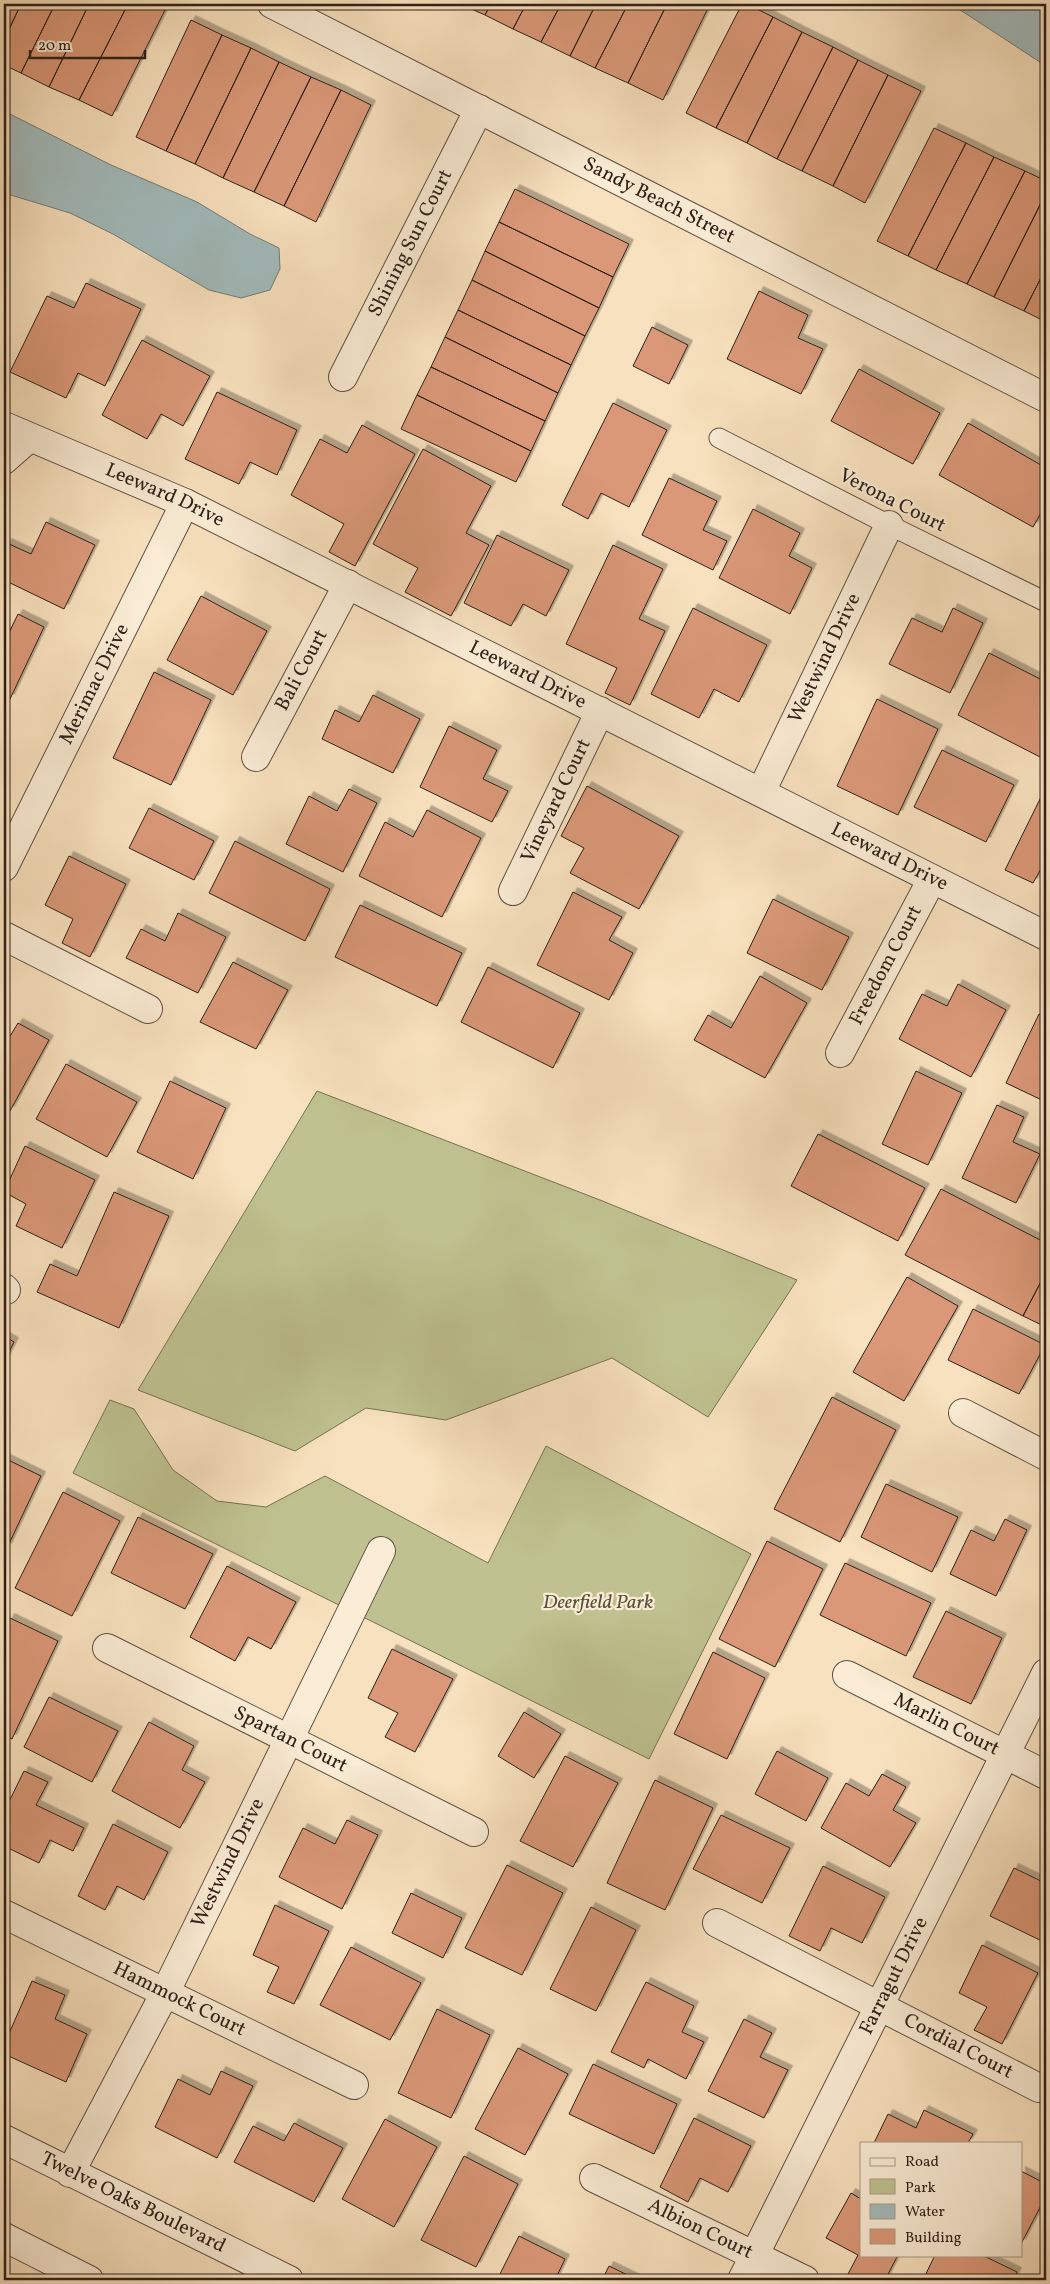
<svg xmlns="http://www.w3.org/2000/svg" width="1050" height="2284" viewBox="0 0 1050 2284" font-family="Vollkorn,serif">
<defs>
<filter id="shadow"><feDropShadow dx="4.5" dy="-4.5" stdDeviation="0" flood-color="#0004"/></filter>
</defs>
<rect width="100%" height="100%" fill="#f8e1be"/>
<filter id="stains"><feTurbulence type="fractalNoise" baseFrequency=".004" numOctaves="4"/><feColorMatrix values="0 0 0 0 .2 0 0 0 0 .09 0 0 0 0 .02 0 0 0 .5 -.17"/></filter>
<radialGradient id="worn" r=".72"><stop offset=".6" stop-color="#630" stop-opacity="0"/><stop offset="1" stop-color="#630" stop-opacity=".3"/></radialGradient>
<path fill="#bfc290" stroke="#767254" d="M317 1091 600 1200 797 1280 708 1417 612 1358 446 1420 366 1408 295 1451 138 1390Z
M110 1400 134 1409 173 1470 217 1501 266 1507 325 1476 488 1563 546 1446 751 1554 649 1759 73 1473Z"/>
<path fill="#a2bbbc" stroke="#747d7a" d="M951 4H1046V66Z
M4 111 111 165 197 202 250 234 279 248 280 269 270 290 241 298 209 290 113 234 70 213 4 193Z"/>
<path fill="#da9878" stroke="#2e2118" filter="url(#shadow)" d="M4 4H21L4 40Z
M21 4H55L21 73 4 65V40Z
M55 4H89L49 87 21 73Z
M89 4H128L79 100 49 87Z
M128 4H168L112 116 79 100Z
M460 4H491L485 15Z
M491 4H526L513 29 485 15Z
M526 4H561L541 42 513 29Z
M561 4H596L570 56 541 42Z
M596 4H628L595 68 570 56Z
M628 4H667L628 83 595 68Z
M667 4H710L663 100 628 83Z
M742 4H747L773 17 716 128 686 113Z
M773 17 802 32 747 143 716 128Z
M191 20 222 35 166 151 136 137Z
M802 32 833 47 777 159 747 143Z
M222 35 251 48 195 164 166 151Z
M833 47 858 60 802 171 777 159Z
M251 48 279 62 223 178 195 164Z
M858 60 888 75 833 186 802 171Z
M279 62 311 77 254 192 223 178Z
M888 75 921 91 865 203 833 186Z
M311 77 341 90 284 206 254 192Z
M341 90 371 105 316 222 284 206Z
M934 128 966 143 908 256 877 241Z
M966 143 994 157 936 270 908 256Z
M994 157 1025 171 967 284 936 270Z
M1025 171 1046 181V193L994 297 967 284Z
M515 189 629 244 613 277 499 222Z
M1046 193V268L1024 311 994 297Z
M499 222 613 277 599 308 485 251Z
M485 251 599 308 585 336 472 280Z
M1046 268V322L1024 311Z
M472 280 585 336 571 365 458 310Z
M86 283 141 309 105 386 78 373 66 398 10 372 47 296 74 308Z
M759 291 808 315 798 338 823 349 801 394 727 359Z
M458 310 571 365 558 393 445 337Z
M652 327 688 345 669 384 633 366Z
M445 337 558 393 545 421 431 367Z
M142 340 210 376 183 426 161 414 147 439 102 415Z
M431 367 545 421 531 451 417 395Z
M859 369 940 413 913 464 831 421Z
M217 392 297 430 277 475 250 462 239 484 185 459Z
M417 395 531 451 516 482 401 429Z
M613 403 667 430 629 507 601 493 588 519 562 505Z
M968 423 1046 468V504L1033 527 939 475Z
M362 425 415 454 355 566 329 552 344 524 291 495 320 439 347 453Z
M423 449 491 486 466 533 489 545 451 616 405 592 418 568 373 544Z
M669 478 717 501 703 530 727 541 713 570 642 535Z
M753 509 800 533 789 556 812 568 790 614 719 578Z
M46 522 95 545 64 609 4 580V551L7 543 31 554Z
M497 535 569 570 546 616 523 604 511 626 464 603Z
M613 545 663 569 639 619 665 631 630 705 605 693 617 668 566 644Z
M201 596 267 631 233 695 167 660Z
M693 608 767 645 739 702 714 689 699 718 651 694Z
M953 608 983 623 950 693 889 664 912 618 942 632Z
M18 614 44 627 10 699 4 696V637L6 639Z
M989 653 1046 682V760L958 715Z
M154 672 211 700 171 785 113 758Z
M373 695 420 719 393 773 322 739 335 710 359 722Z
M877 699 938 729 898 815 837 786Z
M449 726 497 750 483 779 508 791 492 822 420 787Z
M942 750 1014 785 986 842 914 807Z
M587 786 679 836 639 909 570 873 584 848 561 836Z
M349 789 377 803 343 872 286 844 309 796 337 811Z
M1041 797 1046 799V860L1033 883 1005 870Z
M149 808 214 841 194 880 129 848Z
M427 810 481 838 442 917 359 876 385 822 413 837Z
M235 841 330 889 305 941 209 893Z
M69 856 126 884 90 957 62 943 73 919 45 905Z
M573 892 622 917 609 940 633 953 609 1000 537 965Z
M773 899 849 937 822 990 747 953Z
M360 905 462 953 437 1006 335 957Z
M178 913 226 937 198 993 126 958 141 929 165 941Z
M233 962 288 990 256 1049 200 1022Z
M488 967 580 1013 553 1068 461 1022Z
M760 976 807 1003 765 1078 694 1040 708 1015 731 1028Z
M958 984 1006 1010 971 1077 899 1039 922 994 947 1006Z
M1039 1014 1046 1017V1102L1006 1083Z
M18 1023 49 1040 10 1111 4 1108V1046Z
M66 1064 137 1102 107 1157 36 1119Z
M916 1071 962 1093 928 1165 882 1144Z
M170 1081 226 1108 193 1179 137 1152Z
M997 1105 1024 1117 1013 1142 1040 1154 1016 1203 962 1178Z
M818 1134 925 1188 898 1241 791 1186Z
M25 1146 95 1180 62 1248 16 1226 26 1204 4 1192Z
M941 1189 1046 1243V1272L1023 1316 905 1255Z
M114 1192 169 1216 119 1328 37 1292 50 1264 77 1276Z
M1046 1272V1327L1023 1316Z
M907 1277 958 1306 904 1401 853 1372Z
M973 1309 1045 1345 1019 1394 948 1360Z
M4 1336 14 1342 4 1362Z
M832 1397 896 1430 840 1542 774 1509Z
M4 1458 41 1476 7 1548 4 1547Z
M886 1484 958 1517 932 1572 861 1537Z
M63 1492 120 1521 72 1616 15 1588Z
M138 1517 213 1554 185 1609 111 1573Z
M1005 1519 1027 1530 996 1596 950 1574 971 1530 994 1541Z
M767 1541 823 1569 775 1667 719 1639Z
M845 1563 931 1603 906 1656 820 1615Z
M227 1566 296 1602 271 1649 248 1637 235 1661 190 1637Z
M946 1611 1002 1638 971 1704 913 1677Z
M10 1618 58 1641 12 1739 4 1736V1630Z
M392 1649 453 1679 415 1752 385 1737 398 1713 368 1698Z
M713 1652 765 1678 727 1759 674 1734Z
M49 1697 118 1731 92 1782 24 1747Z
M524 1712 561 1734 534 1778 498 1756Z
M149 1722 194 1746 182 1770 205 1782 180 1828 112 1791Z
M777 1751 828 1778 806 1821 755 1794Z
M565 1756 618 1783 573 1867 520 1841Z
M24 1771 48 1782 36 1805 84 1828 73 1851 50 1840 39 1863 4 1846V1812Z
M882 1774 906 1787 893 1810 916 1823 890 1867 821 1828 846 1783 869 1796Z
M655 1780 713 1808 665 1910 607 1883Z
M721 1815 790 1848 762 1903 693 1869Z
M347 1820 378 1835 342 1909 279 1877 303 1828 335 1844Z
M113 1824 168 1852 144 1900 117 1886 105 1910 78 1896Z
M507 1865 563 1893 522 1975 465 1948Z
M823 1866 885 1897 862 1943 831 1928 820 1951 789 1936Z
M1014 1868 1045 1883 1046 1879V1943L990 1916Z
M411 1893 462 1918 443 1958 392 1933Z
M275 1905 329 1931 294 2004 267 1992 279 1967 253 1955Z
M591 1907 636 1930 596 2011 550 1989Z
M982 1945 1038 1973 1002 2044 974 2030 987 2007 959 1993Z
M351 1947 421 1983 390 2040 320 2005Z
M32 1981 65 1995 55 2019 87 2034 66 2082 4 2054V2045Z
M646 1982 694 2006 682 2032 704 2042 686 2079 648 2059 644 2068 611 2052Z
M437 2009 490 2035 451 2118 398 2093Z
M744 2019 772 2033 760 2057 788 2070 764 2118 708 2091Z
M518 2048 568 2074 525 2155 475 2129Z
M593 2064 677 2104 654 2154 569 2114Z
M221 2071 253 2086 217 2158 155 2127 178 2079 210 2095Z
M924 2110 973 2134 968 2143H874L888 2114 916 2128Z
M694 2118 751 2146 728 2192 700 2178 688 2202 660 2187Z
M385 2119 437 2147 394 2227 342 2199Z
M294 2123 343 2148 314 2202 234 2162 253 2126 284 2141Z
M464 2156 518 2184 476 2267 421 2240Z
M1021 2171 1046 2184V2196L1021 2244Z
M851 2193 861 2199V2255H898L885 2280H851L846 2278 858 2255 826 2238Z
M519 2236 565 2259 555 2280H497Z
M935 2255H982L1017 2272 1013 2280H923Z
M609 2266 638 2280H602Z"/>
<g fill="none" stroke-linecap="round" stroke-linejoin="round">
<g stroke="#605142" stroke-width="21">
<path id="service" d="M719 438 889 525 1046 602"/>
</g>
<g stroke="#605142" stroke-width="30">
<g id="minor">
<path id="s1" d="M272 4 1046 398"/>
<path id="s2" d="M343 377 479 109"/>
<path id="s3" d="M4 426 185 503 1046 936"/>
<path d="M4 460 29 438"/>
<path id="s4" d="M256 757 348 584"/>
<path id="s5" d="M761 792 889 525"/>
<path id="s6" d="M4 867 185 503"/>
<path id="s7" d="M513 891 600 711"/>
<path d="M4 936 148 1009"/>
<path id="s8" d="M840 1053 932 879"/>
<path d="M4 1288 6 1290"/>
<path d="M963 1413 1046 1456"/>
<path id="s9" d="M107 1648 474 1832"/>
<path id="s10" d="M847 1675 1046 1775"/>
<path id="s11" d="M4 1914 354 2085"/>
<path id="s12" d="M717 1923 1039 2088"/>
<path id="s13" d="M4 2139 289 2280"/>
<path id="s14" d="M70 2173 165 1993 381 1551"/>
<path id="s15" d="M594 2178 805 2280"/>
<path id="s16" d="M742 2280 1046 1673"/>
</g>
</g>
<g stroke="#605142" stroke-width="30">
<path id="tertiary" d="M4 2237 89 2280"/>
</g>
<use href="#service" stroke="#faecd5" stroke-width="19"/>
<use href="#minor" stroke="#faecd5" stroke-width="28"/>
<use href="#tertiary" stroke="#faecd5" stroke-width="28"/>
</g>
<g text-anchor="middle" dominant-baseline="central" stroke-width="4.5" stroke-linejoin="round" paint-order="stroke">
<g font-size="20" fill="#2e2118" stroke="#faecd5">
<text stroke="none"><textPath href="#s1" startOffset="434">Sandy Beach Street</textPath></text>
<text stroke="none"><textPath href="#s2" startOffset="150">Shining Sun Court</textPath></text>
<text stroke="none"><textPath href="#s3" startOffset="175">Leeward Drive</textPath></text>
<text transform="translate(892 501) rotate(27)">Verona Court</text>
<text stroke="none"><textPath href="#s5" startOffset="148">Westwind Drive</textPath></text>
<text stroke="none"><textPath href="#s4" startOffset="98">Bali Court</textPath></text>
<text stroke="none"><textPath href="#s3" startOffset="580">Leeward Drive</textPath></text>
<text stroke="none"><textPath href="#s6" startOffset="204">Merimac Drive</textPath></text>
<text stroke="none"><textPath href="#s7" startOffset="100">Vineyard Court</textPath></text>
<text stroke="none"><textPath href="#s3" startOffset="985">Leeward Drive</textPath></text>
<text stroke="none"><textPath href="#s8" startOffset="99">Freedom Court</textPath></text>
<text stroke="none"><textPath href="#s10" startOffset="111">Marlin Court</textPath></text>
<text stroke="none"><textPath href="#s9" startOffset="205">Spartan Court</textPath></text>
<text stroke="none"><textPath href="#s14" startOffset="348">Westwind Drive</textPath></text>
<text stroke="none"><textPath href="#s16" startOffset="340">Farragut Drive</textPath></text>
<text stroke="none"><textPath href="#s11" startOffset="195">Hammock Court</textPath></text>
<text stroke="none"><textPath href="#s12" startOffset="271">Cordial Court</textPath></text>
<text stroke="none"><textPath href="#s13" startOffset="144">Twelve Oaks Boulevard</textPath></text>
<text stroke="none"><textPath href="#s15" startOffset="118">Albion Court</textPath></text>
</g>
<g font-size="20" font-style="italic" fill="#5a513c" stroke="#faecd5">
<text x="598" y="1603">Deerfield Park</text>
</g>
</g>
<rect width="1050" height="2284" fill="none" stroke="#f8e1be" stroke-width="20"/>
<rect x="5" y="5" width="1040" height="2274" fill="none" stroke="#2e2118" stroke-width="2.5"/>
<rect x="10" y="10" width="1030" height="2264" fill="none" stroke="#2e2118"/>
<rect x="860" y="2142" width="162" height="115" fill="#faecd5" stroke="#a89b89"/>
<rect x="870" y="2158" width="25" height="8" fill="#faecd5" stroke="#a89b89"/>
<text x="905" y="2166" font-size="15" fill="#2e2118">Road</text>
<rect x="870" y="2179" width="25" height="15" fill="#bfc290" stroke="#a89b89"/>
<text x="905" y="2192" font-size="15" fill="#2e2118">Park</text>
<rect x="870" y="2204" width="25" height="15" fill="#a2bbbc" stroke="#a89b89"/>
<text x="905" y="2216" font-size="15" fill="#2e2118">Water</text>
<rect x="870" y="2229" width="25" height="15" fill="#da9878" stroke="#a89b89"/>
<text x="905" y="2242" font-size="15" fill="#2e2118">Building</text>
<path d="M30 50v8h115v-8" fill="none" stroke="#2e2118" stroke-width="2.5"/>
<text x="38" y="50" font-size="15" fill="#2e2118" stroke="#faecd5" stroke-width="4" paint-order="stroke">20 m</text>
<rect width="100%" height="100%" filter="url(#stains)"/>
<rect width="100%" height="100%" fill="url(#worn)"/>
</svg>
